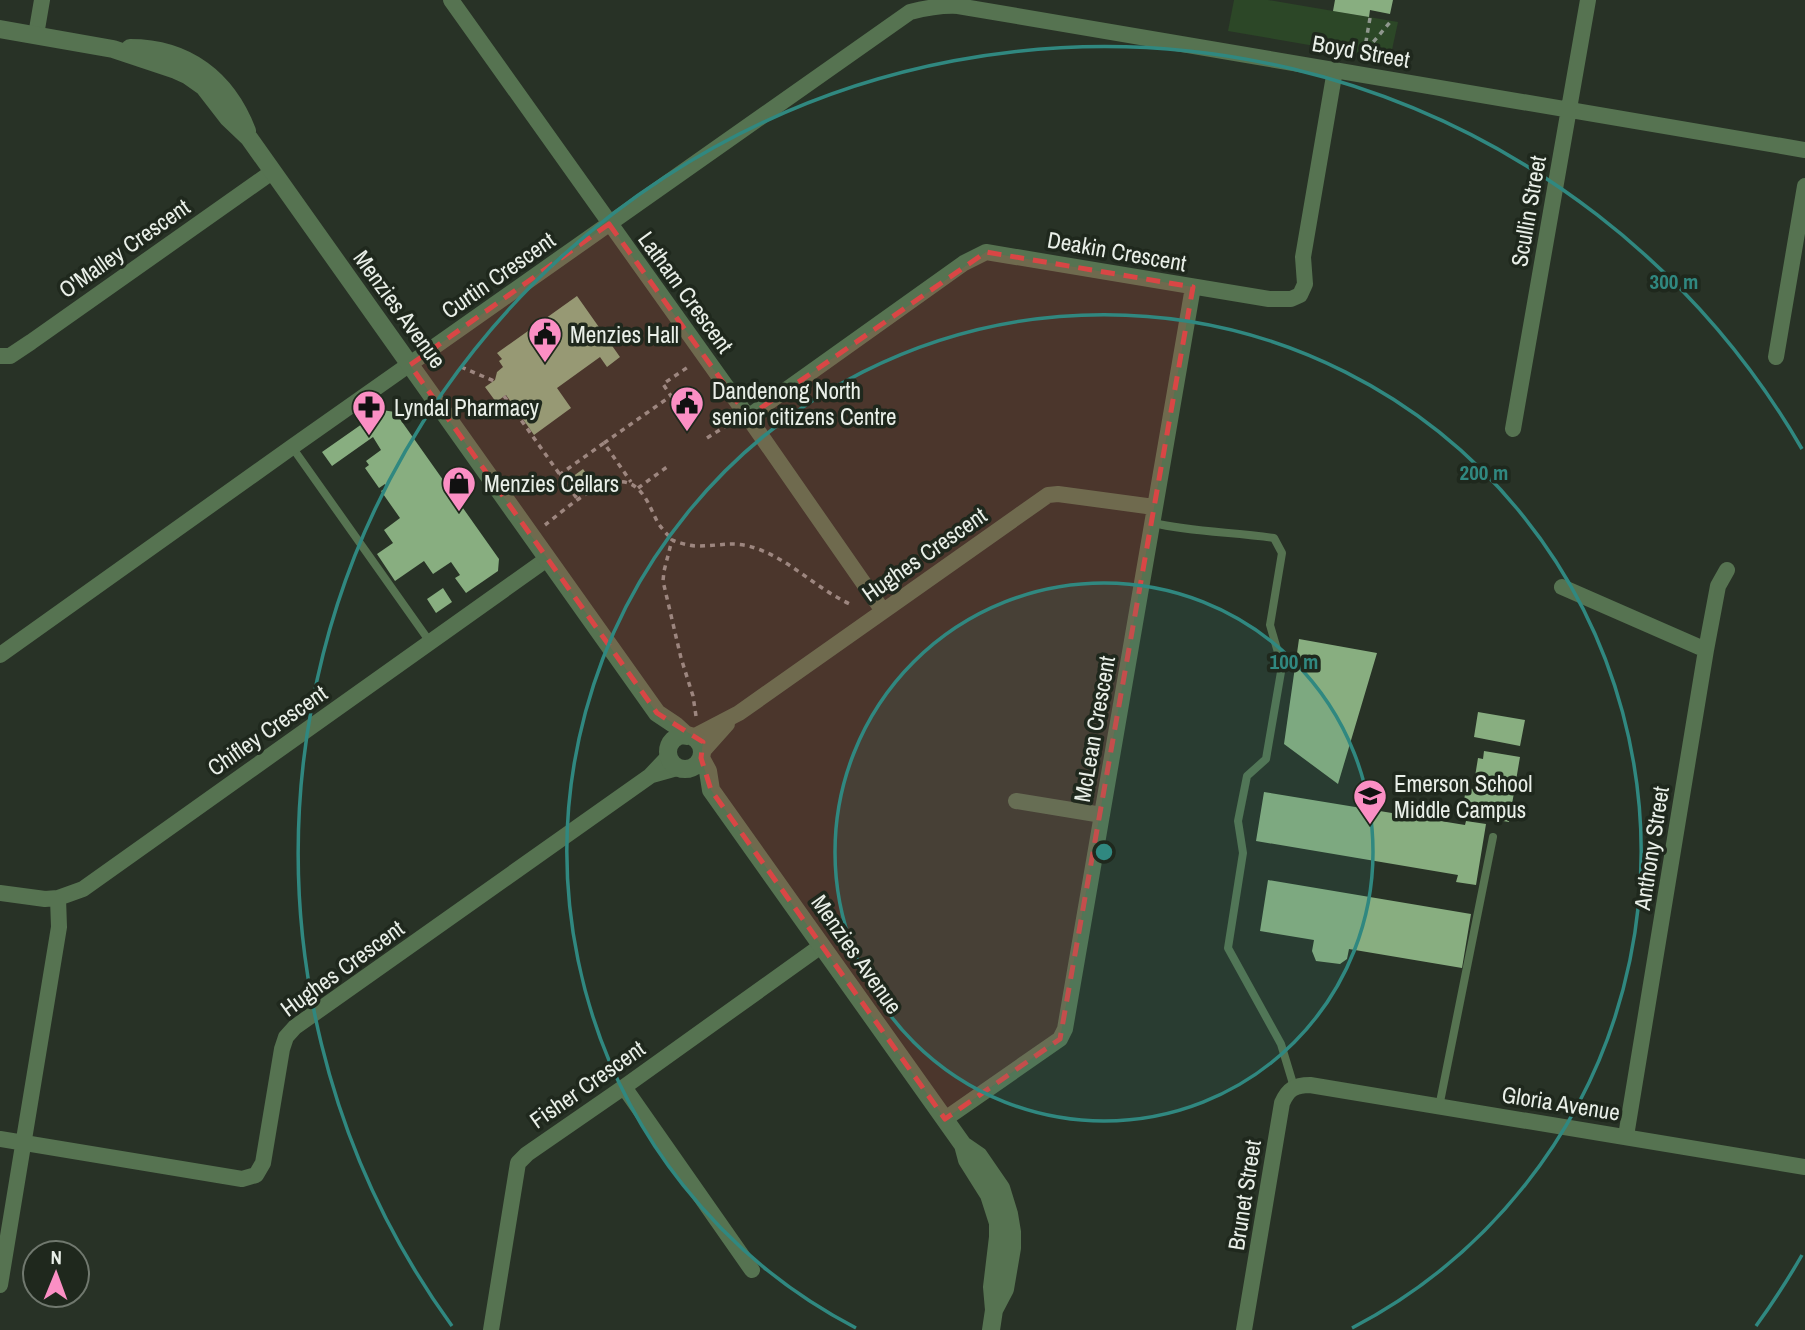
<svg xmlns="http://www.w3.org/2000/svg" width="1805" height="1330" viewBox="0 0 1805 1330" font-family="'Archivo Narrow',sans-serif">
<rect width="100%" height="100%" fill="#283226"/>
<path fill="#2c4727" d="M1234 0H1268L1398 22 1390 59 1228 31Z"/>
<path fill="#88ae80" d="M1335 0H1393L1390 14 1370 10 1369 17 1333 11Z
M577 296 620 357 607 367 600 357 557 388 571 408 534 435 506 395 496 402 485 387 495 380 497 372 503 367 499 361 502 359 497 353Z
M382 410 395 412 499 559 498 571 466 593 455 578 460 575 451 562 433 574 424 561 395 581 377 554 393 543 384 530 400 518 381 491 387 487 385 484 379 488 365 468 369 465 366 461 381 450 373 437 332 466 322 452Z
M583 469 590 478 575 489 568 480Z
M443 588 452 602 436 613 427 599Z
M1299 639 1377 653 1338 784 1284 744Z
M1478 712 1525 720 1520 746 1474 737Z
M1484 751 1520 757 1509 822 1497 820 1498 812 1463 807 1466 788 1473 789 1478 758 1483 759Z
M1264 792 1465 825 1466 821 1486 824 1476 885 1456 882 1458 875 1256 841Z
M1268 880 1471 914 1462 968 1349 949 1347 959 1340 964 1316 961 1312 951 1314 940 1260 931Z"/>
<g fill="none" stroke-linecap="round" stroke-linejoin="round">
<path stroke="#8f978e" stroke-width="3.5" stroke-dasharray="5 5" stroke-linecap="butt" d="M1370 18 1364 53 1391 21
M461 367 494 381
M504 396 578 500
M707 438 729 424
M604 443 671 396 663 384 688 367
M559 475 604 443 631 482
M638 488 667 467
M545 525C566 509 614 463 639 490 648 499 652 512 658 523 662 529 667 534 672 540
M696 716 693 696 681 658 663 581 664 571 672 540C680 543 689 546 698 546 722 546 734 540 758 549 793 562 818 590 852 605"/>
<path stroke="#567351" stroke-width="8" d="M292 447 430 642
M1153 523C1192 532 1234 532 1274 538L1282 553 1270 625 1282 666 1266 759 1247 776 1238 821 1243 853 1228 948 1281 1044 1294 1087
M1439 1107 1493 837"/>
<path stroke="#567351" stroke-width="16" d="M451 0 748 417 883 611
M36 35 42 0
M0 356H10L31 342 272 172
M1776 357 1805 186
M748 417 964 263 986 252 1269 299H1291L1300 295 1305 284 1303 257 1335 70
M1513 429 1588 0
M1562 587 1706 650
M0 655 292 447 910 12C926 8 941 5 958 6L1805 150
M693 737 739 713 1048 495 1058 494 1154 507
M702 752 727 724
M652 775 677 768
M1016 801 1102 815
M0 893 45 899 58 898 83 889 547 559
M624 1087 752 1270
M945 1119 1060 1039 1065 1029 1193 287
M1626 1136 1706 650 1718 586 1727 570
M0 1139 242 1179 256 1175 263 1163 282 1049 286 1037 295 1027 650 776 668 757
M0 1285 59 927 58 898
M491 1330 518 1163 527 1154 624 1087 821 946
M1244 1330 1282 1103C1288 1089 1295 1085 1310 1085L1805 1167"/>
<path stroke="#567351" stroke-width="18" d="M0 29 113 49 176 70 187 75 204 87 228 118 249 138 657 713 675 725 687 736
M130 48C187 48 227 79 247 131
M668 752a17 17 0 1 1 34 0a17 17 0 1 1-34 0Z
M701 758 708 771 711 790 963 1145 967 1160 989 1195 998 1223V1237L992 1287 994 1310 991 1330
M963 1145 979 1156 1001 1188 1009 1214 1012 1232V1248L1005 1289 994 1310"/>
</g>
<path fill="#d94645" fill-opacity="0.2" stroke="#d94645" stroke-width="5" stroke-dasharray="14 9" stroke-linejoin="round" d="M609 224 748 417 986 252 1193 287 1060 1039 945 1119 711 790 701 758 703 742 657 713 410 365Z"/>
<circle cx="1104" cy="852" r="269" fill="#308880" fill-opacity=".12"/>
<g fill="none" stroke="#308880" stroke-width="3.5">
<circle cx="1104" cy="852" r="269"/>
<path d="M856 1328A537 537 0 1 1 1352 1328"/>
<path d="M1802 1255A806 806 0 0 1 1756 1326M452 1326A806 806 0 1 1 1802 449"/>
</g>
<defs>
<g id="civic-pin" transform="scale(1.75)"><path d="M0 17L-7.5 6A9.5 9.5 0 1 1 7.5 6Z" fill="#fb8fc4" stroke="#1f281d"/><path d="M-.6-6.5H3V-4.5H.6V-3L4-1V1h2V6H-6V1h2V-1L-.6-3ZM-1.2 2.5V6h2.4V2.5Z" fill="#111"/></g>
<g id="pharmacy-pin" transform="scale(1.75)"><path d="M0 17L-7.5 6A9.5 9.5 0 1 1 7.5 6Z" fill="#fb8fc4" stroke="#1f281d"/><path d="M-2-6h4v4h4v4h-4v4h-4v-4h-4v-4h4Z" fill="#111"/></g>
<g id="shop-pin" transform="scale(1.75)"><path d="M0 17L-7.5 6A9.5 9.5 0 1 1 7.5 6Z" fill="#fb8fc4" stroke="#1f281d"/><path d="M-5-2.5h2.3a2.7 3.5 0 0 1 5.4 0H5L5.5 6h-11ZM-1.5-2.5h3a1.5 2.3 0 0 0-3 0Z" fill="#111"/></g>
<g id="school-pin" transform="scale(1.75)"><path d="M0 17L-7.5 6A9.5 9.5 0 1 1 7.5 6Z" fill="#fb8fc4" stroke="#1f281d"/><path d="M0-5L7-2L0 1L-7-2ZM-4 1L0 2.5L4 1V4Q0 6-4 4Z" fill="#111"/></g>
</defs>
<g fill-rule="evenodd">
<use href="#civic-pin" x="545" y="334"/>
<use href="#civic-pin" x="687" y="403"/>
<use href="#pharmacy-pin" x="369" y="407"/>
<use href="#shop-pin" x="459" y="483"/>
<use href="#school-pin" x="1370" y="796"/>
</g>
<g text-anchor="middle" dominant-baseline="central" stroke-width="7" stroke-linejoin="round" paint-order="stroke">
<g font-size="23" fill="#e9efe8" stroke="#1f281d">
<text transform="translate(1361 51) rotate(10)">Boyd Street</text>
<text transform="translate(1528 211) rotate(-80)">Scullin Street</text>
<text transform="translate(124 248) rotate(-35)">O'Malley Crescent</text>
<text transform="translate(1117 251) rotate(10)">Deakin Crescent</text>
<text transform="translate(498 275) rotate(-35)">Curtin Crescent</text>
<text transform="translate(686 292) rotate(54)">Latham Crescent</text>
<text transform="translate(400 309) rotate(54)">Menzies Avenue</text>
<text transform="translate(924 554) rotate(-35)">Hughes Crescent</text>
<text transform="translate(1094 729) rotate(-80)">McLean Crescent</text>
<text transform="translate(267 730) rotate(-35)">Chifley Crescent</text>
<text transform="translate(1651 848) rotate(-81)">Anthony Street</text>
<text transform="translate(857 954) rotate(55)">Menzies Avenue</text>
<text transform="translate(342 968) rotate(-36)">Hughes Crescent</text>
<text transform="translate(587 1084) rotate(-35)">Fisher Crescent</text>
<text transform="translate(1561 1103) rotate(9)">Gloria Avenue</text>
<text transform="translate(1244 1195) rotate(-81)">Brunet Street</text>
</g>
<g font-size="23" fill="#e9efe8" stroke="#1f281d" text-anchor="start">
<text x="570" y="334">Menzies Hall</text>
<text x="712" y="390">Dandenong North<tspan x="712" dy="26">senior citizens Centre</tspan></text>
<text x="394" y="407">Lyndal Pharmacy</text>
<text x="484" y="483">Menzies Cellars</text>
<text x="1394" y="783">Emerson School<tspan x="1394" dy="26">Middle Campus</tspan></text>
</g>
</g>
<circle cx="1104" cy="852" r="10" fill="#308880" stroke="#1f281d" stroke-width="3.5"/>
<g font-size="21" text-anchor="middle" font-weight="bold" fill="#308880" stroke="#1f281d" stroke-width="7" stroke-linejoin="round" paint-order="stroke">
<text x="1674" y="289">300 m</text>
<text x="1484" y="480">200 m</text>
<text x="1294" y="669">100 m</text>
</g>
<g transform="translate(56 1274) rotate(1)"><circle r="33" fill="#1f281d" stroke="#70786e" stroke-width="2"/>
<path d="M0-5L12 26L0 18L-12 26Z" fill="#fb8fc4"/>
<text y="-10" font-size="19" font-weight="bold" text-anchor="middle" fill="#e9efe8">N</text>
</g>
</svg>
